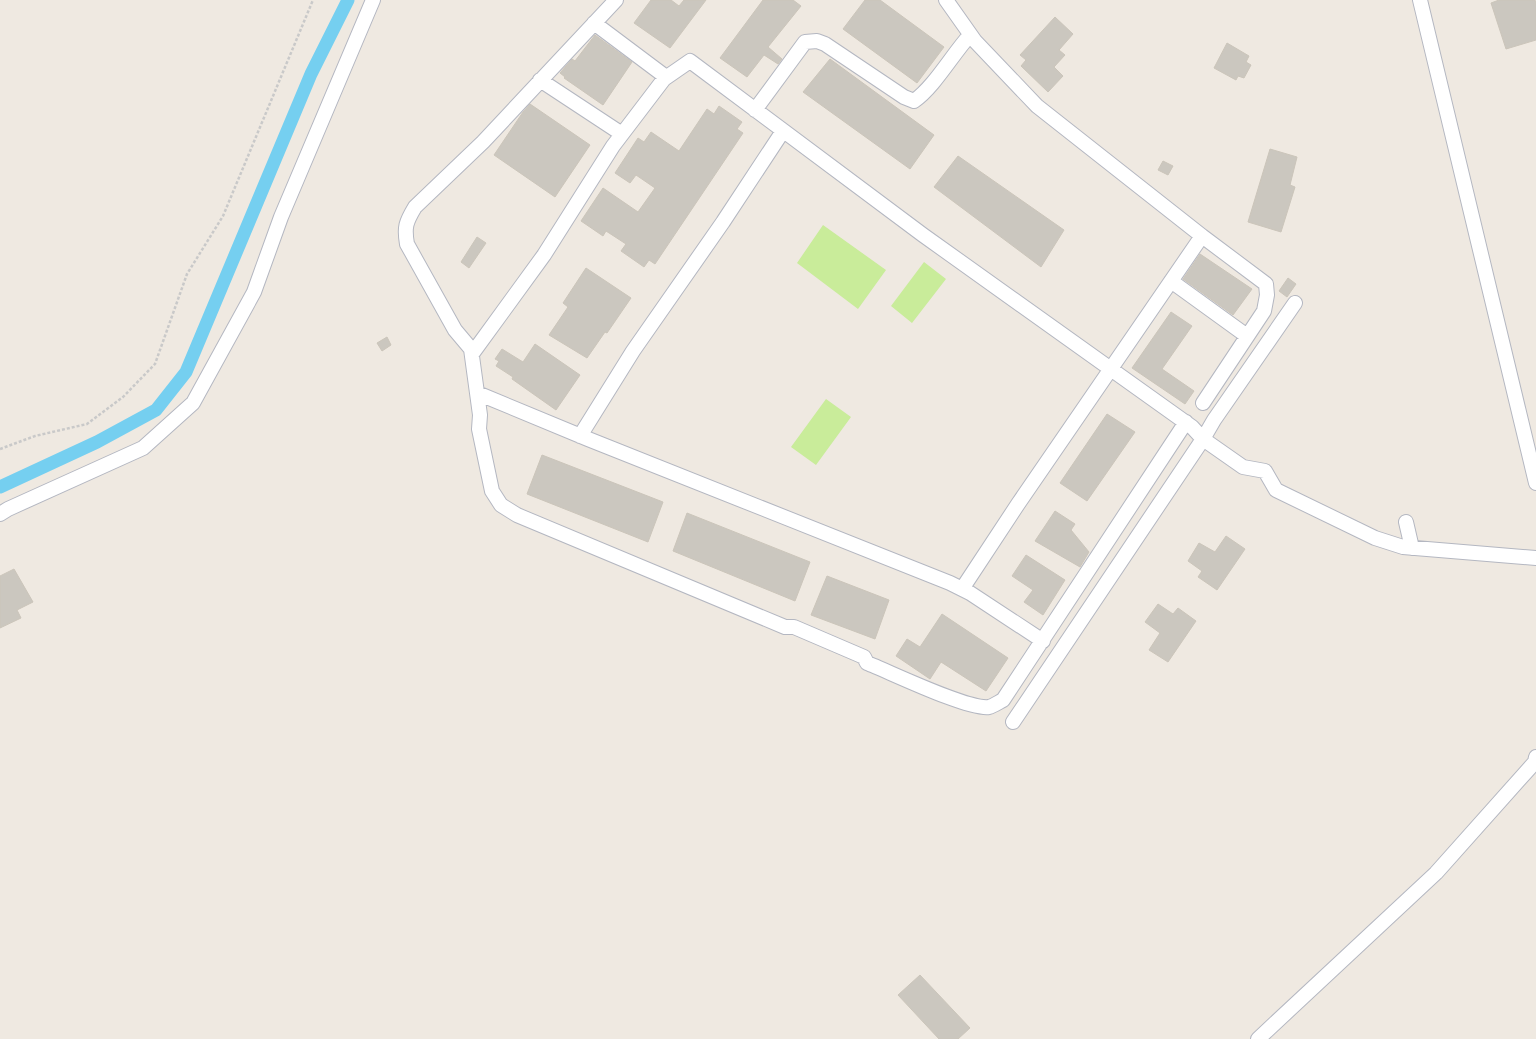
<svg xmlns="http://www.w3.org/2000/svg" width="1536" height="1039" viewBox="0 0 1536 1039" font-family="'Archivo Narrow',sans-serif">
<rect width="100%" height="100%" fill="#efe9e1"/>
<path fill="#c9ec9a" d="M823 225 886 270 858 309 797 263Z
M924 262 946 279 912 323 891 306Z
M826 399 851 417 816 465 791 447Z"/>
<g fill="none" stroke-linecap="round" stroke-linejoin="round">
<path stroke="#75cff0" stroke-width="13" d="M0 487 97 442 156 410 186 372 311 74 348 0"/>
</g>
<path fill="#cbc7bf" stroke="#cbc5ba" d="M651 0H671L679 6 684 0H706L670 48 634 23Z
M763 0H793L801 6 768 47 782 59 778 64 764 55 747 77 720 58Z
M865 0H880L944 47 917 83 843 29Z
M1499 0H1535L1536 4V40L1506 49 1491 3Z
M1055 17 1073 34 1059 50 1065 55 1054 67 1063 76 1048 92 1021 66 1026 60 1020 55Z
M595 35 632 62 603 105 564 78 565 77 560 73 572 59 575 61Z
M1227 43 1249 56 1246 62 1251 65 1244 78 1238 76 1236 80 1214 68Z
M830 59 934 135 910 169 803 92Z
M530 104 590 145 555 197 494 155 523 112Z
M719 106 742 122 737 129 743 133 655 264 649 260 644 267 621 251 626 244 606 231 603 236 581 221 603 188 638 212 655 188 636 175 630 183 615 173 638 138 644 142 651 132 679 151 707 109 714 114Z
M1270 149 1297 157 1290 185 1295 187 1281 232 1248 222Z
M958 156 1064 230 1041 267 934 187Z
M1163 161 1173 166 1168 175 1158 170Z
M477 237 486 243 469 268 461 262Z
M1200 254 1252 289 1233 315 1183 279Z
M586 268 631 298 607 333 605 332 587 358 549 335 568 307 563 303Z
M1288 278 1296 284 1287 297 1279 291Z
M1171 312 1192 326 1162 369 1194 391 1185 404 1132 368Z
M387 337 391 345 382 351 377 343Z
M535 344 580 375 556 410 512 379 513 377 496 366 499 361 495 359 502 349 523 362Z
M1107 414 1135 432 1087 501 1060 483Z
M542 455 663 502 648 542 527 494Z
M1055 511 1075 524 1071 530 1089 552 1080 567 1035 541Z
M687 513 810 562 795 601 673 551Z
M1226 536 1245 549 1217 590 1198 577 1202 571 1188 561 1199 543 1215 552Z
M1026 555 1065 580 1043 615 1024 602 1033 590 1012 576Z
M14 569 33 602 17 610 21 618 0 628V576Z
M827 576 889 600 875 639 811 615Z
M1158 604 1173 614 1178 608 1196 621 1168 662 1149 650 1160 633 1145 622Z
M942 614 1008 658 986 691 941 662 930 679 896 656 907 639 920 647Z
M920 975 970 1028 958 1039H939L898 995Z"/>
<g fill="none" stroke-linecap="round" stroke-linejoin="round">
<g stroke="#b4b7c1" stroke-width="16">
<path id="minor" d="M616 0 483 142 415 207C406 222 404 227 407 244L455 330 471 349 480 415 479 429 492 491 501 505 517 515 785 627H794L864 657 867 663C890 672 968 710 989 707 993 706 999 702 1003 700L1186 422
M946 0 975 41 1037 106 1202 236 1018 504 962 589
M1420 0 1536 483
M594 23 666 77
M540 80 622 134
M755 110 805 42 817 41 825 44 904 97 914 101C934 87 952 55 970 35
M1202 236 1266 284 1267 295 1264 311 1203 403
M1171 281 1247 336
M472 354 544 255 613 146 664 79 690 61 923 235 1192 427 1203 439 1214 420 1295 303
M477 393 588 439 950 583 970 593 1043 641
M580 436 633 351 723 222 783 131
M0 514 8 509 143 448 193 403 254 292 281 217 373 0
M1406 522 1412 548
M1013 722 1203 439 1243 467 1265 471 1276 490 1375 538 1403 547 1536 558
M1258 1039 1436 873 1535 762 1536 757"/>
</g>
<path stroke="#c9c9c9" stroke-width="2.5" stroke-dasharray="3 2" stroke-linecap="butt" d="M0 449 35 436 87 424 123 397 155 364 187 274 223 216 313 0"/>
<use href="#minor" stroke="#fff" stroke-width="14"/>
</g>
</svg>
